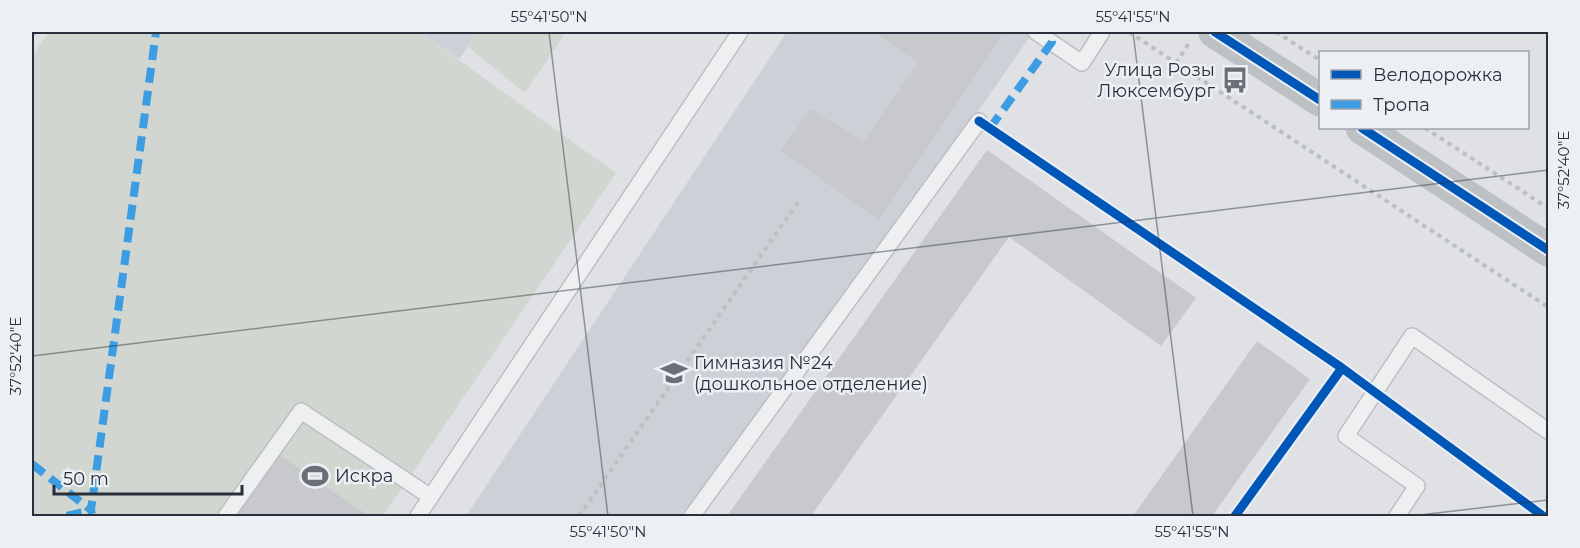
<svg xmlns="http://www.w3.org/2000/svg" width="1580" height="548" viewBox="0 0 1580 548" font-family="Montserrat,sans-serif">
<rect width="100%" height="100%" fill="#dfe1e4"/>
<path fill="#cdd1d7" d="M420 32H478L459 59Z
M787 32H1033L920 195 681 516H466Z"/>
<path fill="#d1d7d0" d="M49 32H420L616 173 383 516H32V56Z
M478 32H566L525 93 468 47Z"/>
<path fill="#c7c9cc" d="M875 32H1004L879 220 781 151 810 109 864 141 918 63Z
M987 150 1196 298 1161 346 1009 237 811 516H727Z
M1257 341 1310 379 1212 516H1133Z
M278 454 369 516H235Z"/>
<g fill="none" stroke-linecap="round" stroke-linejoin="round">
<g stroke="#bdbfc2" stroke-width="18">
<path id="lane" d="M1036 32 1082 63 1102 32
M226 516 301 411 431 497
M418 516 740 32
M692 516 979 121
M1397 516 1417 486 1346 436 1412 336 1548 431"/>
</g>
<path stroke="#bdc0c2" stroke-width="4" stroke-dasharray="4.5 4.5" stroke-linecap="butt" d="M1129 32 1548 307
M1276 32 1320 60
M32 36 35 32
M1176 63 1189 43
M1425 128 1548 208
M579 516 801 198"/>
<use href="#lane" stroke="#eeeff0" stroke-width="15"/>
<path stroke="#bdc1c3" stroke-width="33" d="M1215 32 1320 100
M1362 128 1548 250"/>
<path stroke="#3d9de2" stroke-width="8" stroke-dasharray="15 8" stroke-linecap="butt" d="M990 128 1052 42 1051 32
M32 464 91 510 156 32
M67 516 91 510 92 514"/>
<g stroke="#ecf0f4" stroke-width="13">
<path id="cycleway" d="M1215 32 1320 100
M979 121 1342 368 1235 516
M1362 128 1548 250
M1342 368 1543 516"/>
</g>
<use href="#cycleway" stroke="#0057b8" stroke-width="9"/>
</g>
<path fill="none" stroke="#28313b" stroke-width="1.5" stroke-opacity="0.45" d="M549 32 608 516M1133 32 1193 516M32 356 1548 170M1411 516 1548 500"/>
<defs>
<g id="bus-bare" transform="scale(2.07)"><path d="M-5-6H5V4H4V6H2V4H-2V6H-4V4H-5ZM-3.5-4V0h7V-4ZM-3.5 1.2v1.5H-2V1.2ZM2 1.2v1.5H3.5V1.2Z" fill="#686f76" stroke="#ecf0f4" stroke-width="2.5" paint-order="stroke"/></g>
<g id="school-bare" transform="scale(2.07)"><path d="M0-5L7-2L0 1L-7-2ZM-4 1L0 2.5L4 1V4Q0 6-4 4Z" fill="#686f76" stroke="#ecf0f4" stroke-width="2.5" paint-order="stroke"/></g>
<g id="stadium-bare" transform="scale(2.07)"><path d="M0-5a6.5 5 0 1 0 0 10a6.5 5 0 1 0 0-10ZM-3.5-1.8h7v3.6h-7Z" fill="#686f76" stroke="#ecf0f4" stroke-width="2.5" paint-order="stroke"/></g>
</defs>
<g fill-rule="evenodd">
<use href="#bus-bare" x="1235" y="80"/>
<use href="#school-bare" x="674" y="373"/>
<use href="#stadium-bare" x="315" y="476"/>
</g>
<g text-anchor="middle" dominant-baseline="central" stroke-width="5" stroke-linejoin="round" paint-order="stroke">
<g font-size="18" fill="#28313b" stroke="#ecf0f4" text-anchor="start">
<text x="1215" y="70" text-anchor="end">Улица Розы<tspan x="1215" dy="21">Люксембург</tspan></text>
<text x="694" y="363">Гимназия №24<tspan x="694" dy="21">(дошкольное отделение)</tspan></text>
<text x="335" y="476">Искра</text>
</g>
</g>
<rect width="1580" height="548" fill="none" stroke="#ecf0f4" stroke-width="66"/>
<rect x="1319" y="51" width="210" height="78" fill="#ecf0f4" stroke="#9ea4aa" stroke-width="1.5"/>
<rect x="1331" y="70" width="30" height="9" fill="#0057b8" stroke="#9ea4aa" stroke-width="1.5"/>
<text x="1373" y="81" font-size="18" fill="#28313b">Велодорожка</text>
<rect x="1331" y="100" width="30" height="9" fill="#3d9de2" stroke="#9ea4aa" stroke-width="1.5"/>
<text x="1373" y="111" font-size="18" fill="#28313b">Тропа</text>
<path d="M54 485v9h188v-9" fill="none" stroke="#28313b" stroke-width="3"/>
<text x="63" y="485" font-size="18" fill="#28313b" stroke="#ecf0f4" stroke-width="4.5" paint-order="stroke">50 m</text>
<rect x="33" y="33" width="1514" height="482" fill="none" stroke="#28313b" stroke-width="2"/>
<g font-size="15" text-anchor="middle" fill="#28313b">
<text x="549" y="22">55°41'50"N</text>
<text x="1133" y="22">55°41'55"N</text>
<text transform="translate(1564 170) rotate(-90)" y="5">37°52'40"E</text>
<text transform="translate(16 356) rotate(-90)" y="5">37°52'40"E</text>
<text x="608" y="537">55°41'50"N</text>
<text x="1192" y="537">55°41'55"N</text>
</g>
</svg>
